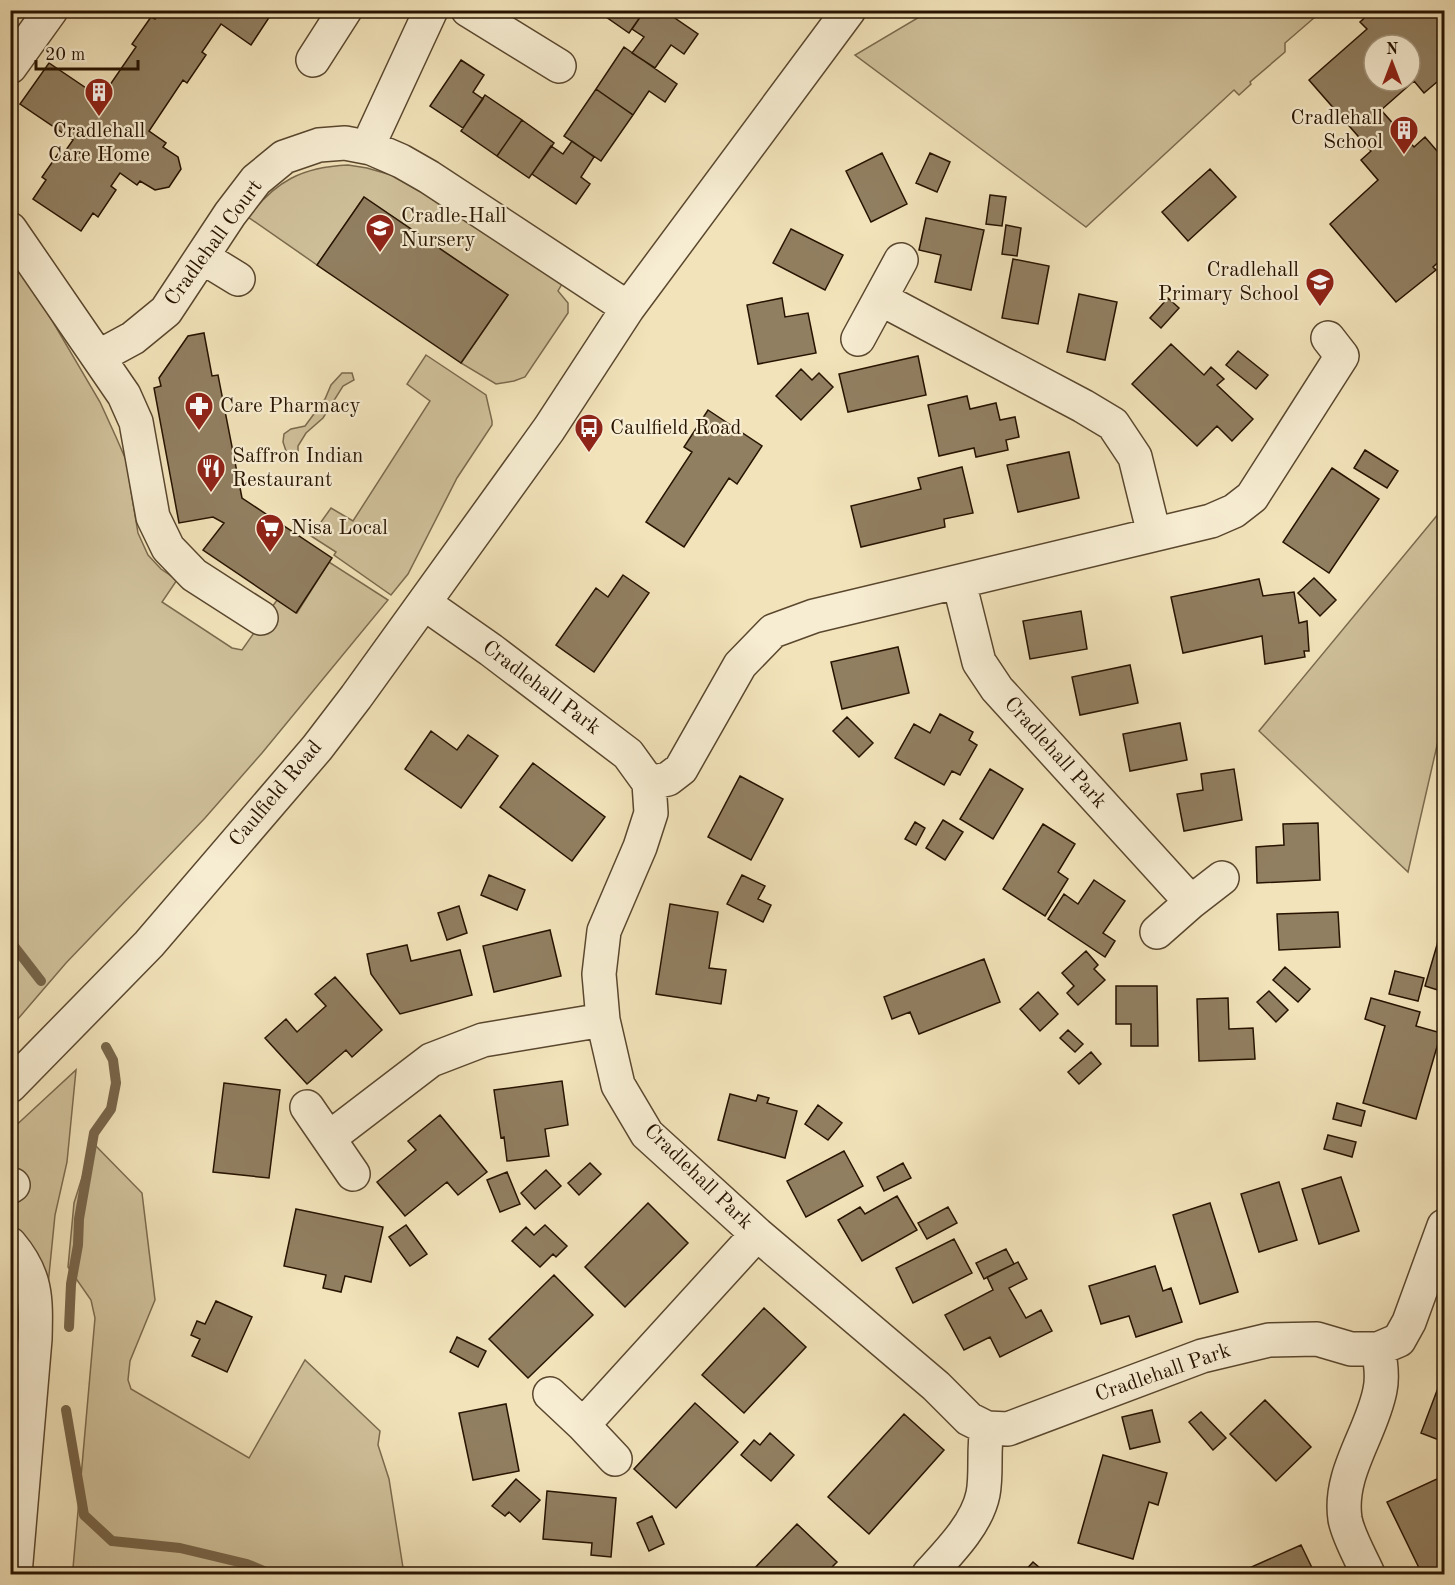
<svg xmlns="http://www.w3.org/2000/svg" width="1455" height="1585" viewBox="0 0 1455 1585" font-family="'Old Standard TT',serif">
<rect width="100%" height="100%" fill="#f2e3ba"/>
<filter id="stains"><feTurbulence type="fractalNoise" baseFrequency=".00333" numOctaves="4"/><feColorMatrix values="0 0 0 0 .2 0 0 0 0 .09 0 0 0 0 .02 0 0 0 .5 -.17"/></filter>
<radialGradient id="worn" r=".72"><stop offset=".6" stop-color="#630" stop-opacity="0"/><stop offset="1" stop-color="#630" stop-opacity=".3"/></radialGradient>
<path fill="#cfc09a" stroke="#7b6a4d" stroke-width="1.5" d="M931 10H1322V11L1285 43V52L1250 82 1251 84 1239 95 1234 90 1086 227 855 55Z
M348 165 367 168 398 177 562 284 558 291 568 303V313L525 377 514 381 496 384 461 363 508 295 364 197 317 265 248 217C276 181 302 167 348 165Z
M10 249 100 402 116 437 126 460 138 533 148 555 161 569 177 580 162 602 232 648 242 650 277 600 297 613 329 562 388 600 262 753 205 818 66 963 11 1027Z
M426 355 486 395 492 421V425L457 478 408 574 391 595 334 555 336 552 311 536 331 508 353 521 430 401 407 384Z
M342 373H352L354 380 343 386 323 418 306 433 298 446V452L295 456 286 451 283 442 284 434 291 429 305 426 325 399 331 385Z
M1444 507V715L1408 872 1259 731Z
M76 1070 67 1162 55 1215 48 1285 13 1225 11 1130Z
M93 1143 142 1193 155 1300 130 1361 128 1380 131 1389 249 1458 305 1360 380 1431 378 1445 389 1479 404 1574H86L73 1568 95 1318 91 1300 68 1267 74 1203Z"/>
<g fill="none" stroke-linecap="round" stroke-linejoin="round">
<path stroke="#77654a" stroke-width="10" d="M10 941 41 981
M69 1327 71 1284 78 1245 79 1219 94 1133 111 1109 116 1083 113 1060 106 1047
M66 1410 84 1515 112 1541 180 1548 247 1564 271 1574"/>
</g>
<path fill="#917f61" stroke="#271300" stroke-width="1.5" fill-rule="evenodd" d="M161 10H274L251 45 221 24 202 52 206 55 187 83 183 80 149 131 166 143 163 147 178 157 181 169 169 187 155 190 140 181 137 185 120 173 111 186 116 190 98 217 93 213 81 231 33 199 46 180 42 177 60 151 64 153 73 140 20 104 49 63 101 98 136 47 132 44 151 17 155 19Z
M596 10H645L629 33Z
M645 10H663L698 34 684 54 671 45 655 68 632 53 644 37 632 29Z
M1373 10H1444V76L1424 93 1414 81 1381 110 1414 147 1425 137 1444 159V257L1433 267 1436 270 1396 302 1330 224 1378 180 1361 160 1371 151 1309 80 1367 29 1360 22ZM1374 45H1410V81H1374Z
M624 47 677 84 665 102 649 91 633 115 596 89Z
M461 60 484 75 473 92 483 99 463 128 430 106Z
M596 89 633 115 601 161 564 136Z
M485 95 522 120 497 156 461 131Z
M522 120 554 143 529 178 497 156Z
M572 141 594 157 581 177 590 184 576 204 532 174 551 146 563 154Z
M882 153 907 204 871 222 846 171Z
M930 153 950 162 937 192 916 183Z
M1210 169 1236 197 1188 241 1162 212Z
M990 195 1006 197 1002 226 986 224Z
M364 197 508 295 461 363 317 265Z
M926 218 984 230 971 290 935 282 941 255 919 250Z
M1006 225 1021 228 1017 256 1002 254Z
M791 229 843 255 825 290 773 263Z
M1013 259 1049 266 1038 324 1002 318Z
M1079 294 1117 302 1105 360 1067 352Z
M782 298 785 317 808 313 816 353 758 364 747 305Z
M1168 298 1179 308 1161 328 1150 318Z
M204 333 212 376 218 375 242 498 332 558 296 613 203 550 224 523 213 517 179 523 154 388 161 386 159 378 188 336Z
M1171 344 1204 375 1211 367 1224 379 1217 385 1253 419 1232 441 1217 426 1197 446 1132 384Z
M1238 351 1268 375 1256 389 1226 365Z
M918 356 926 395 848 412 839 374Z
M801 369 812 380 819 373 833 387 801 420 776 396Z
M967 396 970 409 996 403 1000 420 1015 417 1019 437 1006 440 1008 450 976 457 974 448 939 456 928 405Z
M708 410 762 446 737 484 729 478 684 547 646 522 692 452 684 447Z
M1365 450 1398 471 1387 488 1354 468Z
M1069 452 1079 498 1018 512 1007 465Z
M962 467 973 513 944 519 945 527 861 547 851 506 921 489 918 478Z
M1332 468 1379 499 1329 573 1283 542Z
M623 575 649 593 594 672 556 645 596 588 608 597Z
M1314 578 1336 600 1320 616 1298 593Z
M1259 579 1263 596 1294 592 1299 623 1307 621 1309 651H1304L1305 657 1265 664 1262 636 1183 653 1171 597Z
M1081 611 1087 649 1030 659 1023 621Z
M898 647 909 693 842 709 831 662Z
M1130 665 1138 703 1080 715 1072 677Z
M940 714 973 732 969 740 977 745 960 775 952 771 944 785 895 758 914 724 930 733Z
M847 717 873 743 859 757 833 731Z
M1180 723 1187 760 1130 771 1123 734Z
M431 731 457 750 468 735 498 756 461 808 405 769Z
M533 763 605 817 572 861 500 807Z
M990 769 1023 789 993 839 960 819Z
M1234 769 1242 820 1184 831 1177 794 1203 790 1201 774Z
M740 776 783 799 751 860 708 837Z
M943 820 963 832 945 860 926 848Z
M915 822 925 828 916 845 905 839Z
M1318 823 1320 880 1257 883 1256 847 1284 845 1283 824Z
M1043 824 1075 844 1058 872 1068 879 1045 916 1003 889Z
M489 875 525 890 517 910 481 895Z
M742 875 765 886 758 899 771 905 763 922 727 904Z
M1094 880 1125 901 1103 933 1115 941 1105 957 1048 919 1064 894 1078 904Z
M670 904 718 912 709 968 726 970 721 1004 656 994Z
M459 906 467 933 447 940 438 913Z
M1338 912 1340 947 1279 950 1277 914Z
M1444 921V992L1425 986Z
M550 930 561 976 494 992 483 946Z
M407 945 411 961 460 950 472 995 400 1014 371 974 367 954Z
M1086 951 1098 965 1094 969 1105 980 1078 1005 1067 993 1074 986 1062 973Z
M984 959 1000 1002 919 1034 910 1012 892 1019 884 997Z
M1285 967 1310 989 1298 1002 1273 980Z
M1395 971 1424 978 1418 1001 1389 994Z
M335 977 382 1030 352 1057 346 1050 307 1084 265 1038 286 1019 297 1032 326 1006 315 994Z
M1116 986H1157L1158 1046H1131V1024H1116Z
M1269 991 1288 1010 1276 1022 1257 1002Z
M1038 992 1058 1014 1040 1031 1020 1009Z
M1228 998 1229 1029 1253 1028 1255 1059 1199 1061 1197 999Z
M1371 998 1420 1012 1416 1026 1441 1033 1416 1119 1363 1103 1385 1026 1365 1019Z
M1068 1030 1083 1044 1075 1052 1060 1038Z
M1091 1052 1101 1064 1079 1084 1068 1072Z
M562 1081 568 1125 545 1129 549 1156 507 1161 504 1137 501 1138 494 1090Z
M224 1083 280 1090 269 1178 213 1172Z
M730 1094 756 1101 758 1095 769 1098 767 1103 797 1111 785 1158 718 1140Z
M1337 1103 1365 1111 1361 1126 1333 1119Z
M818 1105 842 1123 828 1140 805 1124Z
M440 1115 487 1172 458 1195 447 1182 405 1216 377 1182 416 1150 408 1141Z
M1328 1135 1356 1142 1352 1157 1324 1149Z
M844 1151 863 1186 806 1217 787 1181Z
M590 1163 601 1174 579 1195 568 1183Z
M903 1163 911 1178 884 1191 877 1177Z
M546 1170 561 1186 535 1209 521 1193Z
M507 1172 520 1204 500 1212 487 1180Z
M1341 1177 1359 1231 1319 1244 1302 1189Z
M1279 1182 1297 1240 1259 1252 1241 1194Z
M897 1196 917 1230 862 1261 838 1220 860 1207 865 1214Z
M648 1203 688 1243 625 1307 585 1267Z
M1210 1203 1238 1292 1200 1304 1173 1215Z
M948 1207 957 1223 927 1239 918 1223Z
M296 1209 383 1227 371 1282 345 1276 341 1292 323 1288 326 1275 284 1266Z
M406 1225 427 1254 410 1266 389 1237Z
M545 1225 567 1246 556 1257 553 1254 540 1267 512 1241 526 1227 534 1235Z
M954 1239 972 1273 913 1303 896 1268Z
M1006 1249 1014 1264 984 1279 976 1263Z
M1018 1262 1027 1279 1009 1288 1026 1318 1041 1310 1052 1331 1000 1357 990 1337 964 1350 945 1315 993 1290 987 1277Z
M1155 1266 1163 1291 1171 1288 1182 1322 1136 1337 1129 1316 1101 1324 1089 1286Z
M554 1275 593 1315 528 1378 489 1339Z
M216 1301 252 1317 227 1372 192 1356 200 1339 191 1335 197 1321 205 1324Z
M764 1308 806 1347 744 1413 702 1375Z
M457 1337 486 1351 478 1367 450 1352Z
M1444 1372V1442L1421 1433Z
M1265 1400 1311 1447 1276 1481 1230 1434Z
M695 1403 738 1442 676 1508 634 1469Z
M506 1404 519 1471 473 1480 459 1413Z
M1152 1410 1160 1442 1130 1449 1122 1417Z
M1201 1412 1226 1438 1213 1450 1189 1422Z
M904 1414 944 1450 869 1534 828 1497Z
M770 1433 794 1455 771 1481 741 1455 754 1440 760 1445Z
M1103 1455 1167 1473 1158 1505 1149 1502 1133 1559 1078 1543Z
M1439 1478 1444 1490V1574H1422L1387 1502Z
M516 1479 540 1500 520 1522 509 1512 505 1516 492 1506Z
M547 1491 616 1498 611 1557 591 1555 592 1543 543 1539Z
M652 1516 664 1544 649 1551 637 1523Z
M797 1524 837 1562 825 1574H749Z
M1301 1545 1315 1574H1252L1249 1568Z
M1033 1562 1047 1574H1022Z"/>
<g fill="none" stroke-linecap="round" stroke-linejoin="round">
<g stroke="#5a472e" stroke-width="36">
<path id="minor" d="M468 10 559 66
M313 60 345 10
M10 67 51 10
M371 148 374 133 431 10
M10 229 124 395 136 422 153 517 168 548 194 575 261 618
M202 257 238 279
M881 299 1083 406 1113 424 1135 457 1154 534
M858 339 901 260
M98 357 133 338 166 311 230 214 256 180 284 157 319 145 345 143 371 148 401 161 429 177 628 308
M959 582 979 662 997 689 1191 902
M424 603 491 650 628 754 649 783 651 813 640 847 604 931 599 974 603 1020 618 1085 647 1134 757 1234 936 1386 969 1419 987 1428 1008 1429 1202 1356 1269 1340 1317 1339 1351 1349H1378L1399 1340 1409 1322 1444 1226
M649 783 668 779 681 769 740 665 773 631 814 616 1211 521 1234 511 1252 497 1342 356 1328 338
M1157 932 1191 902 1222 878
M10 1086 149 944 317 748 356 697 549 429 628 308 849 10
M307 1107 353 1174
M329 1138 431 1060 483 1040 603 1020
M10 1187 13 1185
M10 1244C37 1276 36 1298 35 1339L15 1574
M550 1394 583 1425 615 1459
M583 1425 757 1234
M929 1574C949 1552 977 1524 983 1494 987 1473 983 1450 987 1428
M1368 1574C1361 1558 1348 1536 1345 1519 1338 1473 1372 1433 1380 1390 1383 1376 1381 1363 1378 1349"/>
</g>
<use href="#minor" stroke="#f7edd2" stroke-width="33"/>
</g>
<defs>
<g id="building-pin" transform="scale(1.5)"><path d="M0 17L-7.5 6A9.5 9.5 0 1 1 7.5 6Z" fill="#8f2418" stroke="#f7edd2"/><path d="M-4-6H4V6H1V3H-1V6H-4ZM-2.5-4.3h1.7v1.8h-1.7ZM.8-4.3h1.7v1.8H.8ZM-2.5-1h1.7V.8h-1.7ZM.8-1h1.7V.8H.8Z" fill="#fff"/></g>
<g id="school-pin" transform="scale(1.5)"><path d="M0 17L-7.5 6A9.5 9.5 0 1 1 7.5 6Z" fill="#8f2418" stroke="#f7edd2"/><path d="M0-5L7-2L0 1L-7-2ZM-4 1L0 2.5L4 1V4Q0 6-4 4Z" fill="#fff"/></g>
<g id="pharmacy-pin" transform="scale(1.5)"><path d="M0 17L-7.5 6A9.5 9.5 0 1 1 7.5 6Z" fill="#8f2418" stroke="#f7edd2"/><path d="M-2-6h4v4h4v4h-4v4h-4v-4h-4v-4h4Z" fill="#fff"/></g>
<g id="bus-pin" transform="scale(1.5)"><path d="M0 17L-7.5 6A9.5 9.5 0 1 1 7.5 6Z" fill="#8f2418" stroke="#f7edd2"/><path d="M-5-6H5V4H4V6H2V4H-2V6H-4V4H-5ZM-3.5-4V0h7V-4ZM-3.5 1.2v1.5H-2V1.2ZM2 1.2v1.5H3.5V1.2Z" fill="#fff"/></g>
<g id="restaurant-pin" transform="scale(1.5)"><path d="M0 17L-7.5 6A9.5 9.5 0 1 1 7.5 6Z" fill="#8f2418" stroke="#f7edd2"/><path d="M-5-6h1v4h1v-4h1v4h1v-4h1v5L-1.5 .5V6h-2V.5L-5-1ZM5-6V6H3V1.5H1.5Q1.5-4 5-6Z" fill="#fff"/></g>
<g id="supermarket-pin" transform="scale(1.5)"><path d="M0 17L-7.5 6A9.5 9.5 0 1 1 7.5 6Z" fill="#8f2418" stroke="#f7edd2"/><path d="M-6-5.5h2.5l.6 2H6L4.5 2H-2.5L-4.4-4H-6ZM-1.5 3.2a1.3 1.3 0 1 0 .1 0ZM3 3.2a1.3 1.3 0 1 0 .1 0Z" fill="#fff"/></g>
</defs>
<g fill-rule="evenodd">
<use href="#building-pin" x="99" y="92"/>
<use href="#building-pin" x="1404" y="130"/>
<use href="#school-pin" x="380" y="228"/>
<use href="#school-pin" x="1320" y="282"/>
<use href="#pharmacy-pin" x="199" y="406"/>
<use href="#bus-pin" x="589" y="428"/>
<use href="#restaurant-pin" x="211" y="468"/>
<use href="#supermarket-pin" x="270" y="528"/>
</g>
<g text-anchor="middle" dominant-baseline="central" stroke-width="4.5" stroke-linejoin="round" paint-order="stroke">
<g font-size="21" fill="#271300" stroke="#f7edd2" text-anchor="start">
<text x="1383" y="118" text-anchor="end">Cradlehall<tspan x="1383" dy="24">School</tspan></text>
<text x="99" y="131" text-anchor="middle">Cradlehall<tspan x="99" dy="24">Care Home</tspan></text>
<text x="401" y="216">Cradle-Hall<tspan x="401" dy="24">Nursery</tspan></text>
<text x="1299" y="270" text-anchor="end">Cradlehall<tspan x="1299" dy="24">Primary School</tspan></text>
<text x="220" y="406">Care Pharmacy</text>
<text x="610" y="428">Caulfield Road</text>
<text x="232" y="456">Saffron Indian<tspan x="232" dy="24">Restaurant</tspan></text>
<text x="291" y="528">Nisa Local</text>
</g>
<g font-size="21" fill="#271300" stroke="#f7edd2">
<text transform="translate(214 243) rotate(-54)">Cradlehall Court</text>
<text transform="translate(541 688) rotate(37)">Cradlehall Park</text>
<text transform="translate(1055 753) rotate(48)">Cradlehall Park</text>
<text transform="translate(276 794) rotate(-50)">Caulfield Road</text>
<text transform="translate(698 1177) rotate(44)">Cradlehall Park</text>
<text transform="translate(1163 1373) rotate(-19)">Cradlehall Park</text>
</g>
</g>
<rect width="1455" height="1585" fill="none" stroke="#f2e3ba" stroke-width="36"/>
<rect x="12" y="12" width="1431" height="1561" fill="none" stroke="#271300" stroke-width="3"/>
<rect x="18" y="18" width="1419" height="1549" fill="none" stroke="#271300" stroke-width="1.5"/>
<g transform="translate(1392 63)"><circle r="28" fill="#f7edd2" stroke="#a4967e" stroke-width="1.5"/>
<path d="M0-4.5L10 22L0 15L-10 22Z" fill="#8f2418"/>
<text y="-9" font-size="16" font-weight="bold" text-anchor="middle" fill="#271300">N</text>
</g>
<path d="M36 60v9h102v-9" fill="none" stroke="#271300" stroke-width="3"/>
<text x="45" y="60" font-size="18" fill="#271300" stroke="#f7edd2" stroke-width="4.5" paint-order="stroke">20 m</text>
<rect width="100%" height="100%" filter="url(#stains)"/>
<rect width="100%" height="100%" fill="url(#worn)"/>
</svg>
